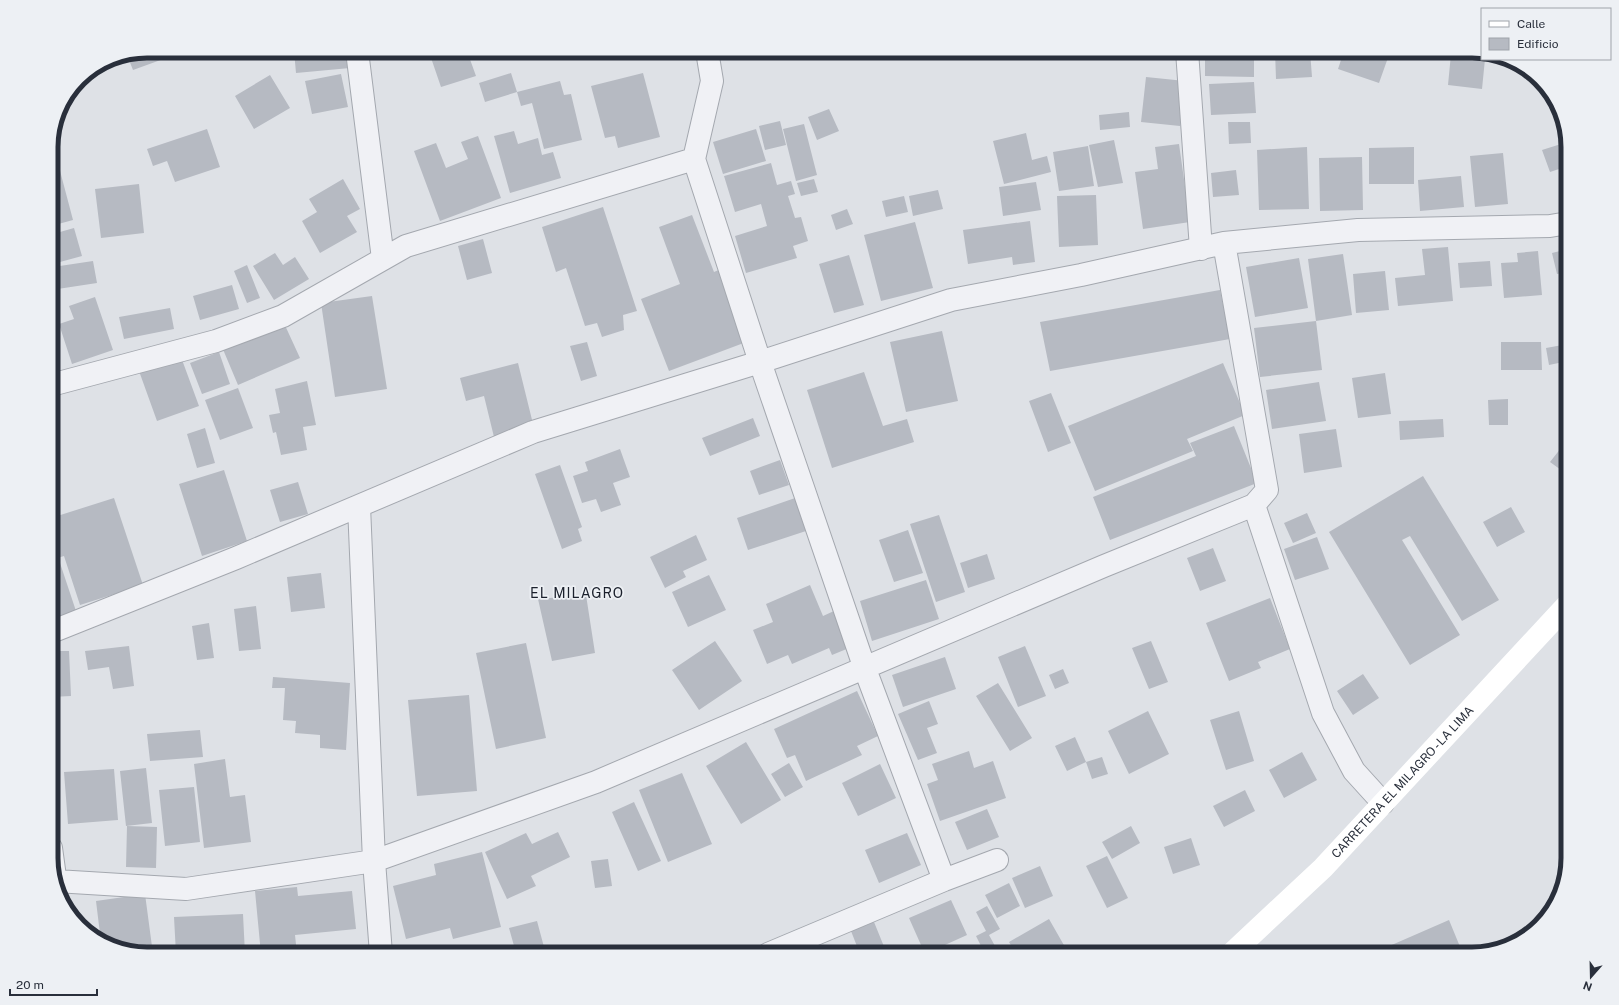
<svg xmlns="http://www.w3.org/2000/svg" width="1619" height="1005" viewBox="0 0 1619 1005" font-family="'Public Sans',sans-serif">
<rect width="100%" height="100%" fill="#dee1e6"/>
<path fill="#b6bac2" d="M147 51H179L180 53 133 70 127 55Z
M294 51H349L350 68 296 73Z
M433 51H467L476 76 441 87 429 52Z
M1205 51H1254V77L1205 76Z
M1275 51H1310L1312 77 1276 79Z
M1344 51 1390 52 1379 83 1338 69Z
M1451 54 1482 57V59H1485L1482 89 1448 85Z
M511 73 517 92 485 102 479 83Z
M643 73 660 137 618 148 615 136 605 138 591 86Z
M341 74 348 107 312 114 305 81Z
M270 75 290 108 254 129 235 96Z
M1146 77 1185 81 1180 126 1141 122Z
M560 81 564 95 571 94 582 140 544 149 532 103 521 106 517 92Z
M1254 82 1256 113 1211 115 1209 84Z
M829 109 839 131 817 140 808 117Z
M1129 112 1130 127 1100 130 1099 115Z
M780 121 786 145 765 150 759 126Z
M1228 122H1250L1251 143 1229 144Z
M804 124 817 175 796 181 783 129Z
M207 129 220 167 175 182 167 161 153 166 147 149Z
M756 129 766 161 723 174 713 142Z
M514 131 518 144 538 138 542 155 553 152 561 178 510 193 494 136Z
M1026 133 1032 160 1047 156 1051 172 1004 184 993 141Z
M478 136 501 198 440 221 414 151 436 143 446 168 468 159 461 142Z
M1114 140 1123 183 1098 187 1089 145Z
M1179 144 1190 222 1143 229 1135 172 1158 169 1155 147Z
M1561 144 1568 166 1550 172 1542 150Z
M1088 146 1094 186 1059 191 1053 152Z
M1307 147 1309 209 1259 210 1257 150Z
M1414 147V184H1369V148Z
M1503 153 1508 204 1475 207 1470 156Z
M1362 157 1363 210 1320 211 1319 158Z
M771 163 777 185 791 181 795 194 788 196 795 218 801 217 808 241 793 246 797 258 746 273 735 236 767 226 761 204 735 212 724 176Z
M59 167 73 220 51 226V168Z
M1236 170 1239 195 1213 197 1211 173Z
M1461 176 1464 207 1420 211 1418 180Z
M343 179 360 209 347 216 357 232 320 253 302 221 317 212 309 199Z
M814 179 818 192 801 196 797 183Z
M1036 182 1041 210 1003 216 999 187Z
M139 184 144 233 101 238 95 189Z
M938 190 943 209 913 216 909 196Z
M1096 195 1098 245 1059 247 1057 196Z
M904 196 908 212 886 217 882 201Z
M603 207 637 311 623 315 624 330 602 337 597 323 585 326 566 268 556 272 542 227Z
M847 209 853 224 836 230 831 215Z
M692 215 714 272 721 269 749 341 669 371 641 299 680 284 659 227Z
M1030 221 1035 262 1013 265 1012 257 968 264 963 230Z
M915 222 933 288 881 301 864 235Z
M74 228 82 256 60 262 53 234Z
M483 239 492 273 467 280 458 246Z
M1448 247 1453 301 1398 306 1395 278 1425 275 1422 249Z
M1568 249V272L1557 274 1552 253Z
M1538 251 1542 295 1504 298 1501 263 1518 262 1517 253Z
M275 253 283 265 295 257 309 279 274 300 253 266Z
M1343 254 1352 315 1316 321 1308 259Z
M849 255 864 305 834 313 819 264Z
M1299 258 1308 308 1255 317 1246 267Z
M51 260 53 267 93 261 97 283 51 290Z
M1490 261 1492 286 1460 288 1458 263Z
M247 265 260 298 247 303 234 271Z
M1385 271 1389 310 1356 313 1353 274Z
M232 285 239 309 200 320 193 296Z
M1220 290 1230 339 1050 371 1040 322Z
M372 296 387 389 335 397 321 303Z
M95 297 113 350 72 364 59 324 74 319 69 306Z
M170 308 174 329 124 339 119 317Z
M283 321 300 358 238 385 222 347Z
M1316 321 1322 370 1260 377 1254 328Z
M942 331 958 401 906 412 890 342Z
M587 342 597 376 581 381 570 346Z
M1501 342H1541L1542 370H1501Z
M1568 344V361L1549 365 1546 348Z
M219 352 230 384 202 394 190 363Z
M181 357 199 406 157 421 139 371Z
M518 363 534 428 494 437 484 396 466 401 460 378Z
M1223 363 1245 415 1187 439 1193 451 1095 491 1068 426Z
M864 372 883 426 907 419 914 442 832 468 807 390Z
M1385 373 1391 414 1358 418 1352 378Z
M307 381 316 425 303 427 307 450 281 455 276 432 273 433 269 415 280 413 275 389Z
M1319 382 1326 421 1272 429 1266 390Z
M238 388 253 428 220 440 205 400Z
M1051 393 1071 443 1048 452 1029 401Z
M1508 399V425H1489L1488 400Z
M753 418 760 436 710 456 702 438Z
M1443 419 1444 437 1400 440 1399 421Z
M1234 426 1257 483 1110 540 1093 497 1196 456 1190 443Z
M205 428 215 463 197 468 187 434Z
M1336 429 1342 467 1304 473 1299 434Z
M1568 439V475L1550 462Z
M620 449 630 477 613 483 621 505 601 512 596 499 582 503 573 476 588 471 585 462Z
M780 460 789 485 759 495 750 471Z
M560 465 582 527 578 529 582 541 562 549 535 474Z
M224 470 247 541 202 556 179 484Z
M1423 476 1499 600 1462 621 1410 536 1402 540 1460 635 1410 665 1329 532Z
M298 482 308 514 280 522 270 490Z
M798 497 809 530 748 550 737 518Z
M114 498 143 585 80 605 64 556 51 560V518Z
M1511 507 1525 532 1497 547 1483 522Z
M1307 513 1316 533 1293 543 1284 523Z
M939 515 965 592 936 602 910 524Z
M908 530 923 573 894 582 879 540Z
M696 535 707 560 683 571 686 577 665 588 650 557Z
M1317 537 1329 569 1295 580 1284 549Z
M1213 548 1226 581 1200 591 1187 558Z
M987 554 995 579 968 588 960 563Z
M60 563 76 611 51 619V566Z
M321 573 325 608 291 612 287 577Z
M709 575 726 610 688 627 672 592Z
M926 580 939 619 872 641 860 601Z
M810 585 823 616 834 611 849 648 832 655 829 648 792 664 788 655 767 664 753 630 773 622 766 604Z
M586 595 595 653 552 661 538 599Z
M1270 598 1290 649 1258 662 1261 668 1229 681 1206 623Z
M256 606 261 649 239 651 234 609Z
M209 623 214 658 197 660 192 626Z
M715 641 742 681 699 710 672 670Z
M1151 641 1168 682 1149 689 1132 648Z
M526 643 546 738 496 749 476 653Z
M129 646 134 686 113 689 109 667 88 670 85 651Z
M1025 646 1046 696 1018 707 998 657Z
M51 651H69L71 696 51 697Z
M945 657 956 689 903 707 892 675Z
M1063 669 1069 683 1055 689 1049 675Z
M1363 674 1379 698 1353 715 1337 691Z
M273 677 350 683 346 750 320 748V735L295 733 296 721 283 720 285 688H272Z
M998 683 1032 738 1010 751 976 696Z
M857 691 878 736 857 746 862 755 806 781 795 755 787 758 774 729Z
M469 695 477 791 417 796 408 700Z
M929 701 938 724 927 728 937 753 918 760 898 714Z
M1148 711 1169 754 1129 774 1108 731Z
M1239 711 1254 761 1226 770 1210 720Z
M200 730 203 757 150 761 147 734Z
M1075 737 1086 762 1067 771 1055 746Z
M746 742 781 800 741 824 706 766Z
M969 751 974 768 993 761 1006 798 940 821 927 784 938 780 932 764Z
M1302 752 1317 780 1284 798 1269 770Z
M1102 757 1108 774 1092 779 1086 762Z
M225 759 230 797 245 795 251 842 204 848 194 764Z
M789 763 803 787 785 797 771 774Z
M880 764 896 798 858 816 842 783Z
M146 768 152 823 126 826 120 771Z
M114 769 118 820 68 824 64 772Z
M682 773 712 844 668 862 639 790Z
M194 787 200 842 165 846 159 790Z
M1245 790 1255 811 1224 827 1213 806Z
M634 802 661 861 638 871 612 812Z
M987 809 999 837 967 850 955 822Z
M127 826 157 827 156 868 126 867Z
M1131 826 1140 843 1112 859 1102 842Z
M558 832 570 857 531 876 536 886 507 899 485 852 526 833 532 844Z
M907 833 921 865 879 883 865 850Z
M1191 838 1200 865 1173 874 1164 847Z
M482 852 501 927 453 939 450 928 406 939 393 886 436 875 434 864Z
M1107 856 1128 898 1107 908 1086 866Z
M608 859 612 886 595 888 591 861Z
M1040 866 1053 896 1025 908 1012 878Z
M1009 883 1020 906 997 918 985 895Z
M297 887 298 896 352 891 356 929 295 935 297 954H261L255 891Z
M145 894 153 954H147L101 942 96 901Z
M951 900 967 935 925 954 909 918Z
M987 906 1000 929 989 935 995 946 984 952 976 936 986 931 976 912Z
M243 914 245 954H176L174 917Z
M1049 919 1069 954H1016L1009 942Z
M1449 920 1463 954H1371Z
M537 921 544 947 516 953 509 928Z
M874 922 885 949 872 954H860L851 931Z"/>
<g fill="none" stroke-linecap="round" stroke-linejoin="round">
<g stroke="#a4a8af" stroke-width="24">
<path id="street" d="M357 51 383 259
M707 51 712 81 694 159 760 362 865 669 944 880
M1187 51 1201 249
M51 385 216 341 283 316 406 246 694 159
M1254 505 1323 713 1354 771 1383 803
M359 506 374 861 381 954
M51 632 236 558 533 432 760 362 951 300 1081 275 1224 243 1358 230 1550 226 1568 223
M51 848 55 877
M56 881 186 889 374 861 596 782 1104 566 1254 505 1267 490 1224 243
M768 954 944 880 997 860"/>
</g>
<use href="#street" stroke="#f0f1f5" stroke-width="22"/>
<path stroke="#fff" stroke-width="22" id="s1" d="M1231 954 1323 868 1568 604"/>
</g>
<g text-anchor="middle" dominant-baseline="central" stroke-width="3.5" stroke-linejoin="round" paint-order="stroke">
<g font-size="12" fill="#292f3b" stroke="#edf0f4">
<text stroke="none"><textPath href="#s1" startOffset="243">CARRETERA EL MILAGRO - LA LIMA</textPath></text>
</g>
<g font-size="14" letter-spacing="1" fill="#1b202c" stroke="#edf0f4">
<text x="577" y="593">EL MILAGRO</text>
</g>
</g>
<path d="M0 0H1619V1005H0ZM147 58H1472A89 89 0 0 1 1561 147V858A89 89 0 0 1 1472 947H147A89 89 0 0 1 58 858V147A89 89 0 0 1 147 58Z" fill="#edf0f4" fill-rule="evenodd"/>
<path fill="none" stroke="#292f3b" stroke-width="5" d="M147 58H1472A89 89 0 0 1 1561 147V858A89 89 0 0 1 1472 947H147A89 89 0 0 1 58 858V147A89 89 0 0 1 147 58Z"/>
<rect x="1481" y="8" width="130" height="52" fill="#edf0f4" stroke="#9fa3aa"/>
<rect x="1489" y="21" width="20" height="6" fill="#ffffff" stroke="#9fa3aa"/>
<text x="1517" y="28" font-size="12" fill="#292f3b">Calle</text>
<rect x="1489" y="38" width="20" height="12" fill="#b6bac2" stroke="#9fa3aa"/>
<text x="1517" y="48" font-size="12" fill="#292f3b">Edificio</text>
<g transform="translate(1591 977) rotate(200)" stroke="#edf0f4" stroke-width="3" paint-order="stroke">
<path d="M0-3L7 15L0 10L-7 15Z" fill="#292f3b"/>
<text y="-6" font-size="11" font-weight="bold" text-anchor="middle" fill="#292f3b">N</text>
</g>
<path d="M10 989v6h87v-6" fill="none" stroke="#292f3b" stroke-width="2"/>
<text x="16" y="989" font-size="12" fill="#292f3b" stroke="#edf0f4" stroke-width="3" paint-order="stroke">20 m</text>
</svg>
